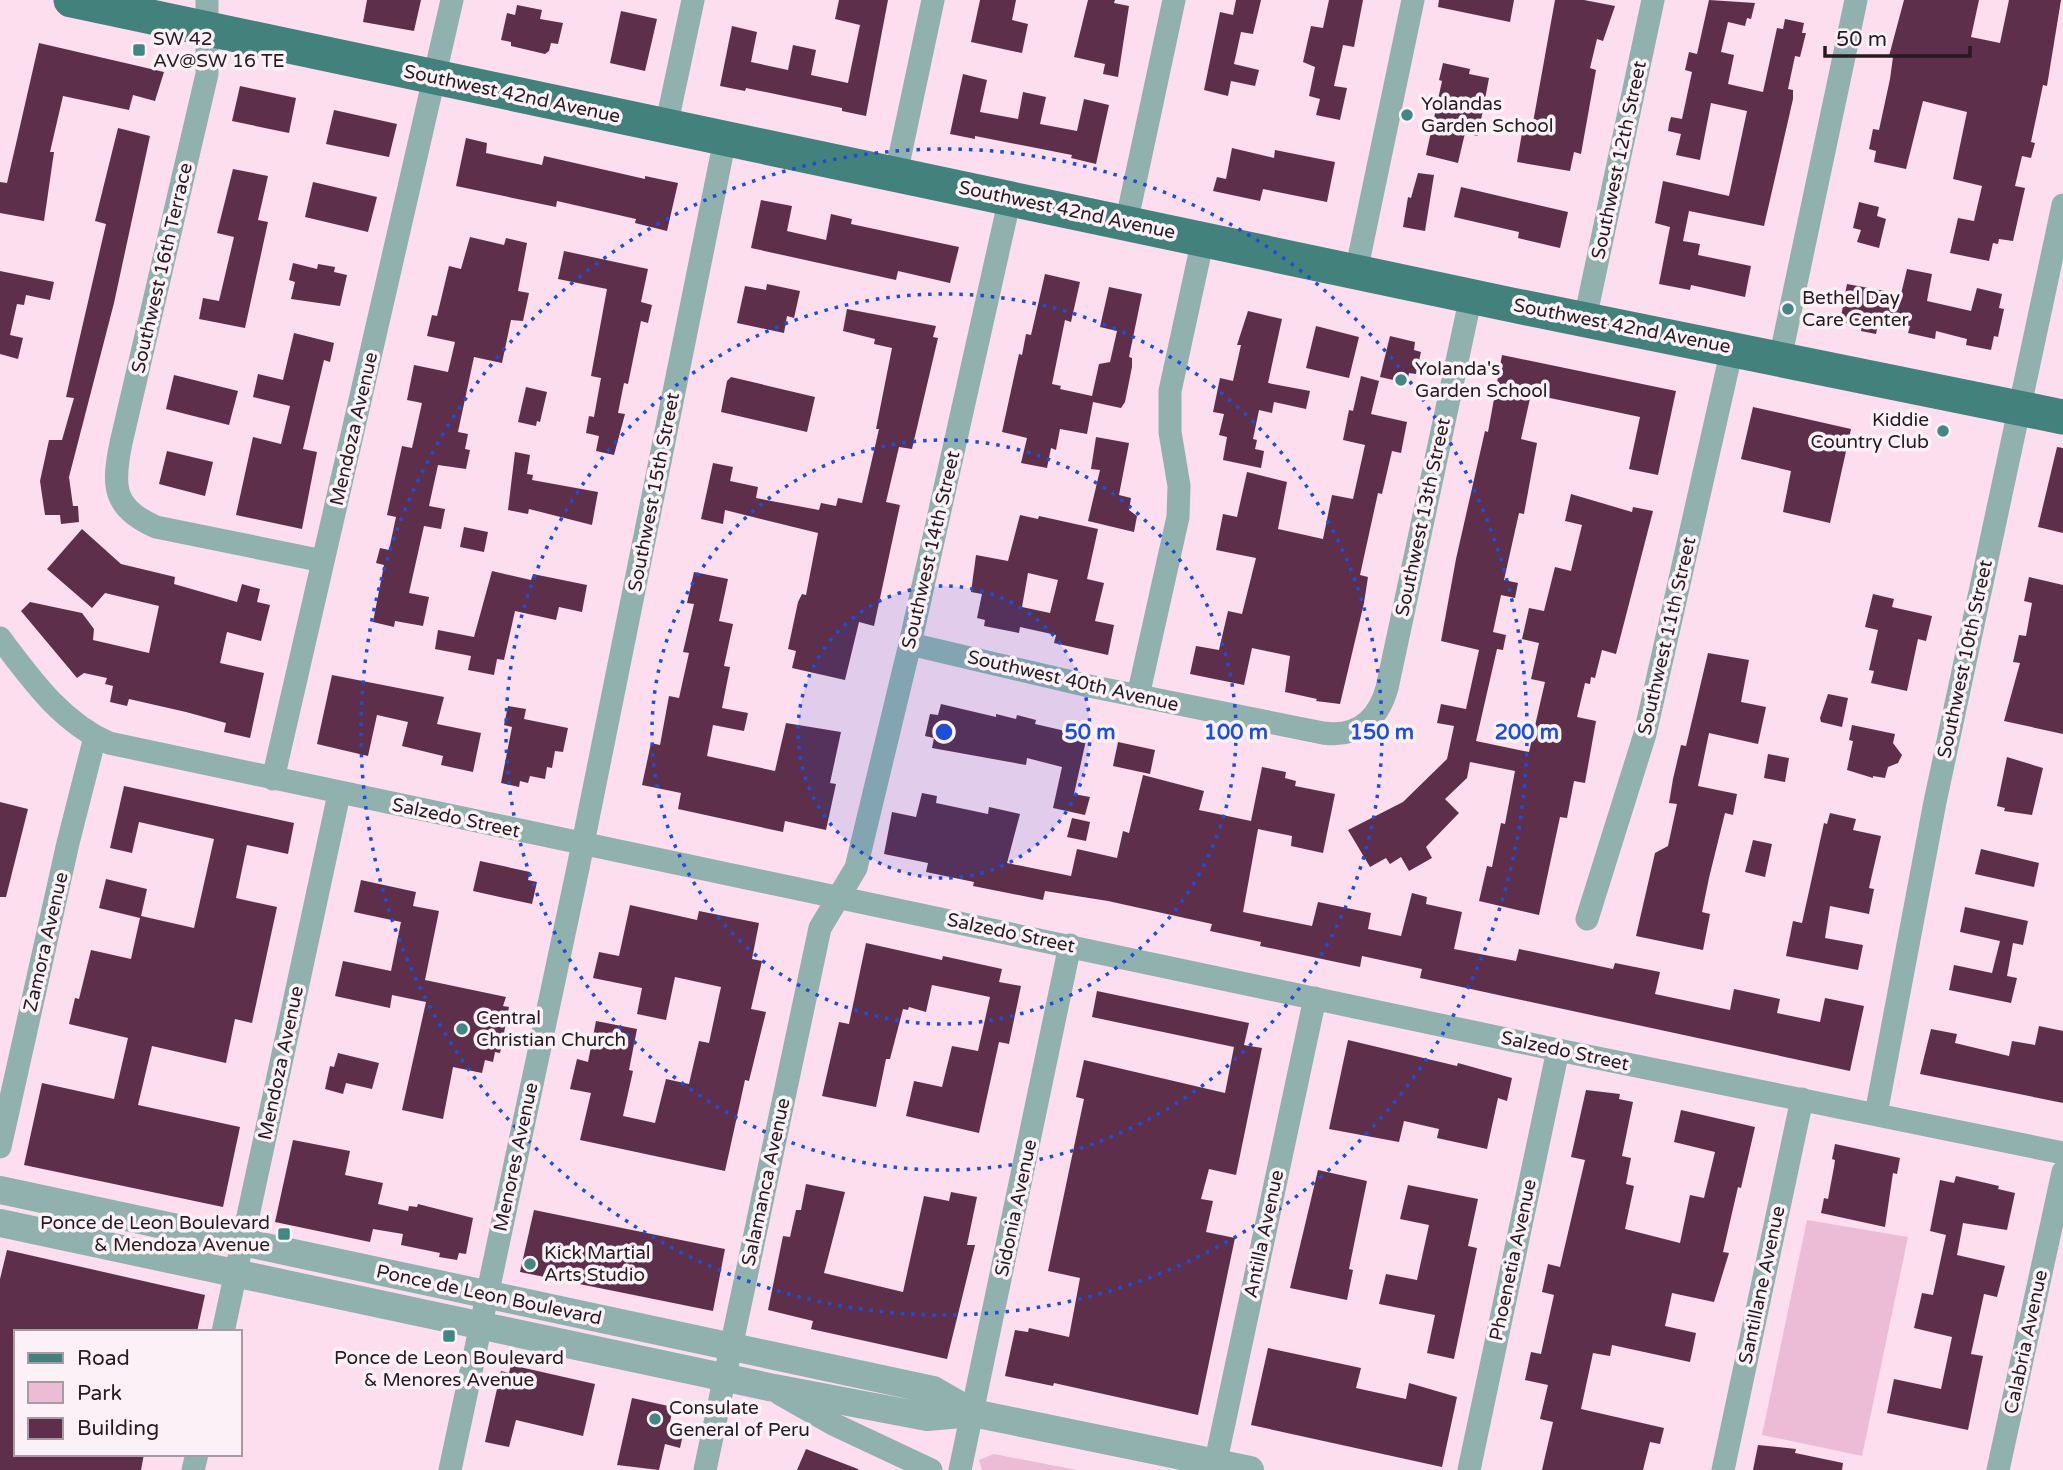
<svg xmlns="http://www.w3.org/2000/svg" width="2063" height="1470" viewBox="0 0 2063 1470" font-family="'Varela Round',sans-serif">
<rect width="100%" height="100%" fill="#fcdeee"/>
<path fill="#ecbcd7" d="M1807 1220 1908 1237 1862 1456 1762 1435Z
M994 1454 1077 1470H982L979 1460Z"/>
<path fill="#5d2f4b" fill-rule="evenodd" d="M367 0H421L414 31 363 22Z
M839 0H888L866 116 842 111V108L746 88 745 91 720 86 732 26 757 32 751 62 788 70 793 45 816 50 811 75 848 83 860 25 835 19Z
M980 0H1016L1012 20 1028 24 1022 53 971 42Z
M1088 0H1115L1114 3 1129 6 1118 77 1103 74 1105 64 1074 57Z
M1236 0H1261L1253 34 1241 32 1234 64 1259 70 1255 86 1231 81 1228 96 1204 90 1220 12 1233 15Z
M1329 0H1363L1354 47 1343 45 1334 86 1347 88 1340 120 1316 115 1320 99 1309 96 1315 67 1303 62 1311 26 1323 28Z
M1439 0H1514L1510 22 1438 7Z
M1555 0H1584L1615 6 1603 41 1597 39 1590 68 1596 70 1584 137 1581 154 1574 152 1570 171 1517 162 1523 127 1532 128Z
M1709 0 1755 3 1751 19 1747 18 1745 26 1728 22 1721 52 1734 55 1728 84 1763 92 1777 28 1783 29 1785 19 1804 23 1802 33H1806L1800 57 1795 56 1788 89 1793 90V99L1764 226 1689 211 1683 241 1700 244 1698 255 1751 266 1745 297 1691 285 1690 290 1659 284 1670 227 1655 223 1663 181 1729 196 1747 111 1711 103 1700 160 1676 155 1681 134 1668 131 1669 124 1671 117 1682 119 1692 72 1685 70 1689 52 1697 54Z
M1904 0H1979L1971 37 2000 43 2009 0H2061L2047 86 2043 85 2031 142 2035 143 2031 158 2022 156 2015 186 2025 188 2013 241 1999 239 1998 244 1993 243 1989 261 1950 253 1958 218 1974 221 1982 186 1953 179 1967 112 1923 101 1906 169 1874 162 1876 151 1869 149 1873 129 1879 130 1890 79 1893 57 1889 56Z
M517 5 542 10 540 19 563 23 558 44 551 43 549 51 545 54 511 46V42L501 40 507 13 515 15Z
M621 11 657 19 645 71 610 63Z
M39 43 164 72 155 101 133 95 129 110 63 96 50 152H54L44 221 0 213V182L7 183Z
M1443 63 1470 69 1469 74 1489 78 1478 136 1465 133 1458 163 1426 155 1442 81 1439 80Z
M963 74 987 80 980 112 1018 119 1023 92 1046 97 1040 124 1077 131 1084 99 1109 105 1096 164 1071 158 1072 155 975 136V139L950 134Z
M240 86 296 98 289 133 232 121Z
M334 110 397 124 389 157 326 144Z
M118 128 150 136 114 303 69 477 73 506H78L79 522 61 524 60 515H45L40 481 49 440H62L74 398 66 397 106 224 95 221Z
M466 138 487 143 486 153 542 165 544 156 645 179V176L678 183 667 231 635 223 636 219 557 201 556 207 456 186Z
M1232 148 1274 158 1275 150 1335 162 1327 202 1263 189 1260 201 1213 191 1217 177 1226 179Z
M233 169 268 176 258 220 268 222 245 328 199 319 203 298 219 301 234 237 217 233Z
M1418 173 1434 175 1425 231 1403 227 1408 197 1411 198Z
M313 182 377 197 368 232 305 217Z
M1461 187 1568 212 1560 248 1518 238 1519 232 1454 217Z
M761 200 792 206 787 231 826 240 831 214 852 219 851 224 959 247 950 283 898 271 896 280 751 248Z
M1859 202 1879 207 1877 216 1886 219 1879 248 1857 242 1861 230 1853 228Z
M470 237 504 245 506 238 527 243 518 291 529 293 523 321 511 320 502 363 474 357 458 432 468 434 465 449 470 450 466 469 438 465 429 506 445 509 441 529 424 526 409 593 429 597 423 626 395 621 394 627 373 622 384 565 376 563 380 548 389 550 396 517 387 515 402 446 412 448 422 403 407 400 414 365 448 372 455 342 427 336 432 315 437 316 449 266 461 269Z
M564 251 648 269 641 302 652 305 648 323 641 321 628 384 624 383 618 413 625 414 614 455 596 451 599 436 586 433 589 416 594 417 601 378 591 376 607 289 558 279Z
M293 263 317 269 318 264 335 267 334 272 347 275 340 306 291 299 295 282 289 280Z
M1907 269 1932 274 1927 301 1971 311 1977 288 2002 294 1999 308 2004 309 1998 337 1994 336 1991 350 1966 345 1967 339 1936 331 1935 339 1908 333 1910 326 1879 319 1876 334 1861 331 1862 326 1840 322 1847 284 1901 294Z
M0 271 54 282 50 300 26 295 24 305 17 304 10 335 23 338 18 359 0 354Z
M1045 274 1080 282 1071 322 1065 320 1052 384 1061 386 1060 389 1092 396 1099 364 1110 362 1117 331 1100 327 1109 287 1142 294 1129 357 1132 358V367L1125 402 1121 408 1093 402 1087 434 1060 429 1056 450 1051 448 1047 468 1021 463 1027 438 1002 432 1019 354 1022 355 1026 334 1031 335Z
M767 284 800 291 794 318 787 316 784 333 737 323 745 286 766 290Z
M847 309 936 326 933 337 938 338 912 449 899 447 886 502 900 505 874 626 859 622 845 680 792 668 796 651 788 649 798 602 802 594 806 595 818 533 725 510 723 524 701 519 713 463 733 467 730 481 758 487 756 498 819 510 821 503 836 506 838 498 862 503 879 429H876L892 348 874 344 875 339 843 331Z
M1248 311 1282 319 1268 383 1310 391 1306 409 1274 402 1272 413 1259 410 1253 439 1257 440 1255 449 1264 451 1261 468 1223 460 1227 437 1219 435 1224 414 1213 412 1220 378 1233 381 1241 345H1237Z
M1316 326 1359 337 1349 378 1306 368Z
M294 333 334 343 330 362 324 360 303 449 317 452 302 529 236 515 253 437 281 444 290 406 253 397 258 374 283 380Z
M1390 336 1415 342 1414 350 1421 352 1416 374 1409 373 1407 383 1380 377Z
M1502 355 1676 391 1658 475 1629 469 1640 417 1531 394 1521 439 1537 443 1524 514 1519 513 1504 580 1518 583 1515 598 1501 595 1493 632 1506 635 1503 650 1497 649 1476 741 1529 752 1545 682 1531 679 1539 643 1522 639 1529 608 1544 611 1555 567 1571 571 1582 525 1565 521 1571 494 1632 512 1633 507 1653 511 1616 654 1602 650 1595 678 1591 677 1590 684 1585 683 1577 717 1596 721 1585 783 1574 781 1567 818 1560 817 1539 915 1479 901 1487 866 1492 867 1501 823 1505 824 1515 771 1470 762 1467 778 1445 799 1459 813 1426 847 1432 858 1409 871 1401 857 1390 864 1386 858 1370 867 1348 830 1403 802 1447 759 1454 726 1437 723 1441 704 1466 709 1479 650 1441 641 1456 559 1485 431 1488 432Z
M174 375 238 391 229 425 166 409Z
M1361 376 1379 381 1371 414 1407 422 1401 453 1392 451 1382 494 1378 493 1360 575 1368 577 1364 603 1340 704 1316 701 1317 699 1285 692 1290 656 1252 648 1244 685 1190 674 1196 646 1219 650 1228 611 1242 614 1256 558 1216 550 1223 514 1237 517 1247 472 1287 482 1278 529 1323 539 1332 495 1353 499 1365 445 1343 440 1349 410 1353 411Z
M731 377 815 397 807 432 721 412 727 381Z
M526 387 547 392 540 422 537 421 536 426 518 422Z
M1753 407 1851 429 1830 523 1783 512 1791 471 1741 459Z
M1096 437 1129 443 1119 495 1131 498 1129 510 1137 516 1134 532 1088 521 1100 470 1091 469Z
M2057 447 2063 448V533L2038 527Z
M167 451 213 462 205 496 159 484Z
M515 452 530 455 527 474 533 475 532 480 598 492 592 525 529 509 528 514 508 510Z
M1020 515 1038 519 1039 516 1098 529 1087 579 1104 583 1095 621 1114 625 1108 655 1054 643 1056 635 1020 627 1019 633 984 626 985 620 977 618 982 594 971 592 976 555 1008 561ZM1028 573 1058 580 1050 613 1022 607Z
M464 527 488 532 484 552 460 547Z
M82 529 121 564 175 577 174 584 237 602 242 584 260 589 257 602 270 605 261 641 227 632 220 663 264 673 250 738 224 732 226 723 186 712 129 699 127 706 110 702 113 686 105 684 107 678 84 673 77 678 21 611 30 602 82 613 94 629 93 640 149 653 159 606 105 593 92 608 47 569Z
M492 571 531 580 533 574 587 585 582 612 559 607 556 620 515 611 504 660 497 659 494 675 468 670 471 656 435 649 438 630 474 637Z
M694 572 728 579 719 621 733 624 724 666 730 667 722 708 748 713 744 731 713 725 707 756 775 771 786 723 841 732 830 783 836 784 826 830 785 821 783 832 678 809 681 793 642 785 651 743 660 745 669 696 679 698 689 653 683 652 694 604 687 603Z
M2029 577 2063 585V734L2004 721 2020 663 2013 662 2019 635 2026 636 2032 603 2024 601Z
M1873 594 1894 599 1892 607 1932 616 1926 641 1918 639 1907 691 1871 683 1874 671 1869 670 1878 630 1865 627Z
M1708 653 1749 660 1741 702 1766 707 1758 744 1709 733 1698 786 1737 794 1733 815 1725 813 1709 878 1702 912 1710 914 1703 950 1636 936 1655 853 1668 846 1677 804 1669 803 1673 779 1681 745 1686 746Z
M332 675 444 697 437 724 481 733 473 772 441 765 443 756 402 746 408 722 377 715 368 756 317 744Z
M1828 694 1848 698 1842 727 1821 722 1820 718Z
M941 704 996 717V714L1016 719 1017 715 1036 720 1035 724 1087 736 1074 794 1090 797 1085 815 1053 808 1062 767 1027 758 1026 765 932 748 934 738 925 736 930 714 938 715Z
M508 706 526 709 524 719 568 728 563 752 555 751 552 768 547 767 545 779 530 776 528 783 520 781 519 787 501 783 512 727 504 725Z
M1852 725 1895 734 1893 743 1902 755 1898 763 1888 767 1885 778 1873 776V778L1847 770 1853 741 1849 740Z
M1118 742 1155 750 1150 774 1113 766Z
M1768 754 1789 758 1785 782 1764 778Z
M2007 757 2043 768 2032 815 2004 811 2005 808 1997 806Z
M1262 767 1286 772 1285 778 1296 781 1295 786 1335 794 1323 853 1291 846 1292 836 1258 829 1243 912 1312 926 1318 902 1371 913 1368 929 1401 936 1412 893 1427 897 1426 904 1462 912 1454 949 1516 961 1519 949 1613 969 1615 963 1660 972 1655 994 1730 1010 1734 989 1780 999 1777 1013 1820 1022 1825 998 1864 1006 1850 1071 1420 978 1422 969 1362 956 1360 967 1260 946 1261 942 1210 931 1212 924 1108 901 1045 891 1043 900 973 886 974 882 926 872 928 863 884 854 892 812 916 817 922 793 937 796 936 803 988 814 989 807 1020 814 1007 863 1071 876 1077 849 1117 858 1123 831 1129 833 1143 775 1204 791 1199 810 1251 821Z
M124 786 294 823 288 854 247 845 236 898 277 907 252 1023 235 1019 226 1063 152 1046 138 1105 240 1127 223 1207 24 1165 42 1083 114 1099 128 1038 69 1024 75 998 79 999 91 950 131 959 140 918 99 908 106 879 147 889 141 916 194 928 214 839 139 822 132 853 110 848Z
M0 802 28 809 6 897H0Z
M1830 813 1856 819 1853 830 1881 836 1869 888 1874 889 1869 914 1830 906 1825 938 1863 945 1858 970 1786 956 1793 921 1802 923 1824 823 1827 824Z
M1072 818 1090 822 1086 841 1067 837Z
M1753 840 1772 844 1765 877 1745 872Z
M1981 849 2039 863 2034 887 1975 874Z
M480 861 530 872 528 880 537 882 532 904 473 891Z
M361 880 416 892 413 906 439 911 425 980 506 997 503 1006 509 1007 500 1053 495 1052 493 1062 485 1060 482 1073 453 1067 443 1119 402 1110 426 1002 392 995 390 1008 335 996 343 961 391 971 401 922 354 912Z
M630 905 697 920 699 911 759 923 752 959 762 961 751 1009 766 1012 749 1081 745 1080 725 1171 580 1140 591 1093 570 1089 577 1059 588 1062 596 1021 637 1029 629 1070 633 1071 623 1116 655 1123 666 1079 689 1084 699 1041 709 1043 721 987 675 977 666 1020 637 1014 642 988 593 978 599 952 619 956Z
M1965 907 2028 921 2023 945 2013 943 2007 976 2017 978 2011 1003 1949 990 1954 965 1992 973 2000 941 1960 932Z
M866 943 942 960 943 956 1002 969 999 982 1021 986 1009 1044 999 1042 979 1133 906 1116 914 1081 942 1087 952 1046 978 1051 990 997 932 985 926 1012 909 1007 908 1010 903 1009 890 1059H886L876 1107 822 1096 839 1022 849 1024Z
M1097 991 1249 1023 1244 1045 1262 1048 1236 1175 1209 1169 1201 1199 1213 1201 1206 1232 1235 1238 1198 1415 1054 1383 1053 1386 1005 1376 1015 1330 1028 1332 1029 1328 1069 1337 1080 1278 1048 1271 1084 1099 1076 1097 1084 1060 1225 1093 1234 1047 1092 1017Z
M2039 1026 2063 1031V1103L1920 1074 1931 1029 1957 1034 1955 1043 2009 1056 2012 1041 2035 1045Z
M1348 1040 1457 1066 1458 1063 1512 1078 1507 1101 1498 1098 1487 1149 1437 1138 1439 1129 1404 1121 1399 1142 1329 1129Z
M338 1053 379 1063 372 1089 346 1083 343 1094 325 1089 330 1066 334 1067Z
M1586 1090 1620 1094 1619 1099 1633 1102 1622 1156 1631 1158 1626 1184 1634 1186 1625 1229 1680 1243 1690 1195 1704 1198 1715 1152 1674 1142 1681 1110 1755 1127 1741 1188 1738 1187 1723 1252 1729 1253 1714 1302 1672 1293 1665 1326 1696 1333 1690 1362 1612 1345 1610 1356 1593 1353 1581 1409 1664 1428 1660 1444 1650 1442 1643 1470H1542L1553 1422 1540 1419 1548 1385 1525 1380 1531 1352 1541 1354 1554 1295 1542 1292 1548 1264 1560 1267 1585 1160 1571 1157Z
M293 1140 350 1151 345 1175 383 1183 378 1204 408 1211 409 1206 417 1207 418 1204 473 1218 466 1254 459 1253 457 1260 439 1257 440 1253 401 1245 403 1234 373 1229 370 1242 275 1222Z
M1835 1144 1900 1158 1897 1174 1893 1173 1885 1227 1821 1213 1824 1198 1828 1199 1834 1167 1835 1160 1832 1159Z
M1318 1170 1367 1181 1349 1269 1353 1270 1347 1300 1290 1288Z
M1956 1176 1999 1186 1998 1189 2015 1193 2007 1230 1963 1223 1957 1255 2005 1266 1997 1297 1984 1294 1971 1354 1983 1356 1968 1430 1887 1413 1894 1379 1941 1389 1952 1337 1914 1328 1922 1293 1933 1295 1946 1235 1930 1231 1940 1180 1954 1183Z
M806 1184 845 1192 824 1273 903 1292 924 1196 949 1201 951 1192 977 1197 967 1245H975L947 1359 811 1329 813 1321 768 1310 783 1236 790 1237 796 1210H801Z
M1408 1185 1478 1199 1468 1246 1477 1248 1454 1359 1427 1353 1435 1315 1379 1304 1386 1274 1417 1280 1429 1225 1400 1219Z
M534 1210 725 1249 713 1311 520 1272Z
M7 1250 205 1295 197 1332H16V1454H144L141 1470H0V1279Z
M1268 1348 1361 1368 1356 1388 1406 1399 1409 1383 1457 1397 1442 1467 1251 1425Z
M511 1365 595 1384 583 1436 516 1420 509 1447 485 1442 501 1371 509 1373Z
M632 1398 673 1407 670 1422 685 1425 680 1448 665 1444 659 1470 617 1465Z
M1758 1445 1796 1449 1795 1453 1843 1463 1842 1470H1753Z
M806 1449 858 1469V1470H797Z"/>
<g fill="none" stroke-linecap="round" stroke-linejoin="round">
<path stroke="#91b1ae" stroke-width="23" d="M207 0V74L121 443C112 487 113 508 156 527L323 561
M666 127 693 0
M896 174 933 0
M1126 224 1174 0
M1356 272 1413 0
M1585 319 1653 0
M1780 359 1856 0
M0 638C31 679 61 722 109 743L1558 1050 2063 1153
M910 644 1089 686 1323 733C1357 738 1378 720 1387 688L1471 296
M1138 696 1178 517 1179 486 1170 432V391L1203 239
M273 779 452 0
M1587 919 1645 734 1732 349
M1876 1114 1935 802 2063 205
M0 1147 68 843 95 737
M223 1332 339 794
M780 1394 833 1424 931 1470
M193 1470 197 1454
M450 1470 578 868 725 139
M705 1470 820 928 856 868 910 644 1010 198
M960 1470 1070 945
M1214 1470 1315 998
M1469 1470 1558 1050
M1723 1470 1802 1099
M1998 1470 2063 1172"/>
<path stroke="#91b1ae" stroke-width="28" d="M0 1190 933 1390 973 1413
M0 1223 769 1387 927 1417 973 1413 1250 1470"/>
<path stroke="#42817c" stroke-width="35" d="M71 0 1512 305 2063 417"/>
</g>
<circle cx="944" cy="732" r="146" fill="#1d4ed8" fill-opacity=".12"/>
<g fill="none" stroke="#1d4ed8" stroke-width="3.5" stroke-dasharray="3.5 7">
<circle cx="944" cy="732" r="146"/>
<circle cx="944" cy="732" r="292"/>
<circle cx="944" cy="732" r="438"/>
<circle cx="944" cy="732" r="583"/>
</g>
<g fill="#418883" stroke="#fdf1f8" stroke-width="2.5">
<rect x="132" y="43" width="14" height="14" rx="3.5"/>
<circle cx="1407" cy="115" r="7"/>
<circle cx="1788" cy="309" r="7"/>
<circle cx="1401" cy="380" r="7"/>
<circle cx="1943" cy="431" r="7"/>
<circle cx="462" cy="1029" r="7"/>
<rect x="277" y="1227" width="14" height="14" rx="3.5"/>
<circle cx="530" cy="1264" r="7"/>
<rect x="442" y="1329" width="14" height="14" rx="3.5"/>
<circle cx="655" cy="1419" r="7"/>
</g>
<g text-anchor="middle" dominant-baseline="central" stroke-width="7" stroke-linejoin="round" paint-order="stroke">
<g font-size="19" fill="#251b21" stroke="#fdf1f8" text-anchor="start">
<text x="153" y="39">SW 42<tspan x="153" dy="22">AV@SW 16 TE</tspan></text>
<text x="1421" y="104">Yolandas<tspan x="1421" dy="22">Garden School</tspan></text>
<text x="1802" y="298">Bethel Day<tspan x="1802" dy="22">Care Center</tspan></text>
<text x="1415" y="369">Yolanda's<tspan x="1415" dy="22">Garden School</tspan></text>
<text x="1929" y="420" text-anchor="end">Kiddie<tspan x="1929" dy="22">Country Club</tspan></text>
<text x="476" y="1018">Central<tspan x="476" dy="22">Christian Church</tspan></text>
<text x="270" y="1223" text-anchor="end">Ponce de Leon Boulevard<tspan x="270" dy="22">&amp; Mendoza Avenue</tspan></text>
<text x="544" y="1253">Kick Martial<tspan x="544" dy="22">Arts Studio</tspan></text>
<text x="449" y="1358" text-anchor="middle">Ponce de Leon Boulevard<tspan x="449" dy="22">&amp; Menores Avenue</tspan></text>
<text x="669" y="1408">Consulate<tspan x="669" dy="22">General of Peru</tspan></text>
</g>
<g font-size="19" fill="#251b21" stroke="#fdf1f8">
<text transform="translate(512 94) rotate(12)">Southwest 42nd Avenue</text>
<text transform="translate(1619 160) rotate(-78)">Southwest 12th Street</text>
<text transform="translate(1067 210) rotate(12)">Southwest 42nd Avenue</text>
<text transform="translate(162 268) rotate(-77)">Southwest 16th Terrace</text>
<text transform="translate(1622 326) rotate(11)">Southwest 42nd Avenue</text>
<text transform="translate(354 429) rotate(-77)">Mendoza Avenue</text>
<text transform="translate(654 492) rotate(-79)">Southwest 15th Street</text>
<text transform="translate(1423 517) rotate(-78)">Southwest 13th Street</text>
<text transform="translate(931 550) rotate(-77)">Southwest 14th Street</text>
<text transform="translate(1667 636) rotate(-77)">Southwest 11th Street</text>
<text transform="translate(1965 659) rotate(-78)">Southwest 10th Street</text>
<text transform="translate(1073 681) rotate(13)">Southwest 40th Avenue</text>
<text transform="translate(456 818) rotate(12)">Salzedo Street</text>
<text transform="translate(1011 933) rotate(12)">Salzedo Street</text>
<text transform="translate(46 942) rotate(-77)">Zamora Avenue</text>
<text transform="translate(1565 1051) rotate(12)">Salzedo Street</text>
<text transform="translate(281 1063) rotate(-78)">Mendoza Avenue</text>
<text transform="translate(516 1157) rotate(-78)">Menores Avenue</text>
<text transform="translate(766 1182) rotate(-78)">Salamanca Avenue</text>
<text transform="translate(1016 1208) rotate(-78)">Sidonia Avenue</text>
<text transform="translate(1264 1234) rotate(-78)">Antilla Avenue</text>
<text transform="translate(1513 1260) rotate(-78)">Phoenetia Avenue</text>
<text transform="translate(1762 1285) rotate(-78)">Santillane Avenue</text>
<text transform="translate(489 1295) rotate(12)">Ponce de Leon Boulevard</text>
<text transform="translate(2026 1342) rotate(-78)">Calabria Avenue</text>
</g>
</g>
<circle cx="944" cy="732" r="10" fill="#1d4ed8" stroke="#fdf1f8" stroke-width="3.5"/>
<g font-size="21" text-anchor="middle" font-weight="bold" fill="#1d4ed8" stroke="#fdf1f8" stroke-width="7" stroke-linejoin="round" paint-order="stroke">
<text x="1090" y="739">50 m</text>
<text x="1236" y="739">100 m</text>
<text x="1382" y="739">150 m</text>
<text x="1527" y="739">200 m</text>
</g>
<rect x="14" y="1330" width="228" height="126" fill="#fdf1f8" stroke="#a79ba2" stroke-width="2"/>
<rect x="28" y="1353" width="35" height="10" fill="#42817c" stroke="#a79ba2" stroke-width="2"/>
<text x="77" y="1365" font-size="21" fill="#251b21">Road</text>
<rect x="28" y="1382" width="35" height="21" fill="#ecbcd7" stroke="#a79ba2" stroke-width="2"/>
<text x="77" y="1400" font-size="21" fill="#251b21">Park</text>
<rect x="28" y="1418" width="35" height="21" fill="#5d2f4b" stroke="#a79ba2" stroke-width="2"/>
<text x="77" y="1435" font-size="21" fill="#251b21">Building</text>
<path d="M1825 46v10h145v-10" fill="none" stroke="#251b21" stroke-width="3.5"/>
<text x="1836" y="46" font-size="21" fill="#251b21" stroke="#fdf1f8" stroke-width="5" paint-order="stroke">50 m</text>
</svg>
